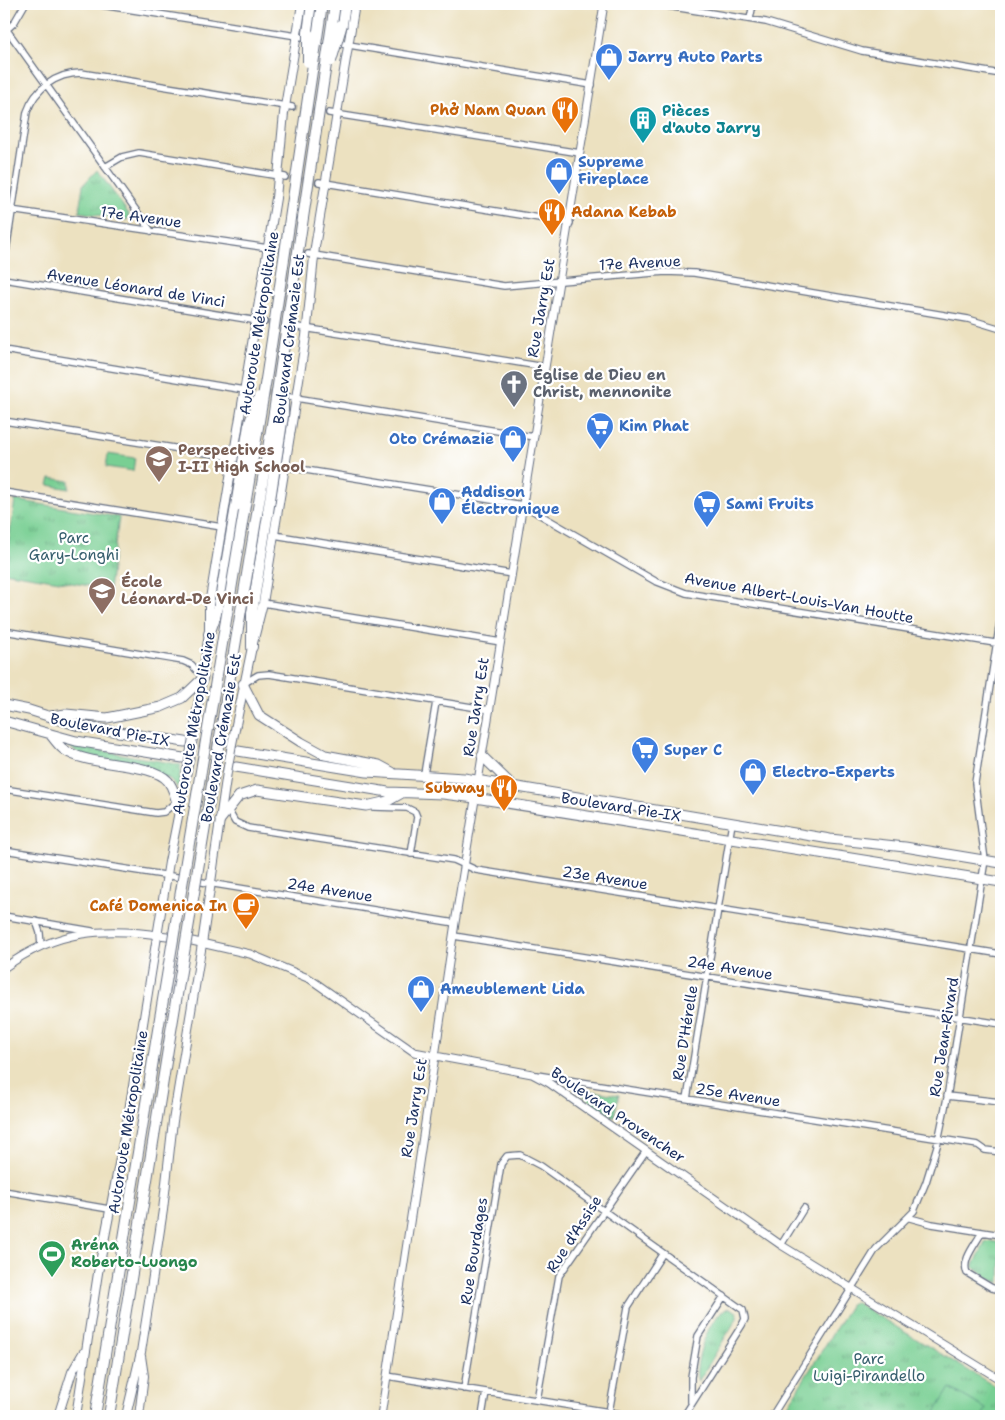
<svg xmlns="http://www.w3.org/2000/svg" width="1005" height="1420" viewBox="0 0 1005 1420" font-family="'Shantell Sans',sans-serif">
<defs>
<pattern id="grass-dots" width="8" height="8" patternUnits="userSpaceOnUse" patternTransform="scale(1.25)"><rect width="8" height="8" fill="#78cf93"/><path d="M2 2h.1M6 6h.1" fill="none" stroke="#62a87b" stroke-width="1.8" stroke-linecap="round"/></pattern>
<pattern id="park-tufts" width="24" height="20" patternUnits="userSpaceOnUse" patternTransform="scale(1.25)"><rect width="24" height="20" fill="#78cf93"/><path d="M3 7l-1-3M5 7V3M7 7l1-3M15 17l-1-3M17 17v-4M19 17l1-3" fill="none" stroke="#62a87b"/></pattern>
</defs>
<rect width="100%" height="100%" fill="#fff"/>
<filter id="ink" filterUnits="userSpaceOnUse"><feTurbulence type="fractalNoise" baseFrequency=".02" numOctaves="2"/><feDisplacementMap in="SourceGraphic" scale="10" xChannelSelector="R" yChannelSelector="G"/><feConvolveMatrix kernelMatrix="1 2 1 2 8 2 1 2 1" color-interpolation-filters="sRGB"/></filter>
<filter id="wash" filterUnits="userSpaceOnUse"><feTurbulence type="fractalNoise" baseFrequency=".0096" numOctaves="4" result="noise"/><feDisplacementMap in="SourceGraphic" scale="20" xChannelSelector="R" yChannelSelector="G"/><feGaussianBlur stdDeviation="1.12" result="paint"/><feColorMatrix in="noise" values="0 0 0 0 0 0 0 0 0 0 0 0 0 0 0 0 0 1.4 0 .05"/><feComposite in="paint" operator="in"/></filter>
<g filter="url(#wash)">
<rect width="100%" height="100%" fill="#ece1c0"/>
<path fill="url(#grass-dots)" stroke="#4a7f78" d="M66 744 181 765 178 788 170 779 79 754Z"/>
<path fill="url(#park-tufts)" stroke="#4a7f78" d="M97 170 129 214 127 220 79 212 83 185Z
M50 478 69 481V489L48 485Z
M15 500 119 517 109 589 4 572Z
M578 1089 619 1095 614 1117 577 1091Z
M990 1241 1001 1243 1000 1283 994 1281 973 1267 985 1243Z
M855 1302 1001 1390V1416H781L851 1304Z
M730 1308 737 1312V1318L698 1382C692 1366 709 1311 730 1308Z"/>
<path fill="#78cf93" stroke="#4a7f78" d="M108 454 135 458 133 471 106 467Z
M950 1388 986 1409 982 1416H933Z"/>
</g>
<g filter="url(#ink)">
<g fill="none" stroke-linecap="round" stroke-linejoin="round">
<path stroke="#c2bdac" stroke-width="5.5" stroke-dasharray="5.5 3" stroke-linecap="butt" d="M292 107 329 113
M285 177 319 182
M275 249 308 254
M264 322 298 327
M250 391 278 395"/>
<path stroke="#c2bdac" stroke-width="9" stroke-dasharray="9 4.5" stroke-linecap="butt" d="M185 742 238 751
M183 758 234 767"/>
<g stroke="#646d80" stroke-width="8">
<path id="minor" d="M95 4 303 37
M655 4 766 22 862 51 1001 74
M750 19 753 4
M7 30 151 231
M4 32 14 23 25 4
M343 44 592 85
M329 113 580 153
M105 167 122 157 139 153 285 177
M319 182 570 223
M4 209 275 249
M308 254 504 286 665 272 694 273 968 319 1001 329
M4 265 27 112C35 89 56 73 81 73L292 107
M4 279 264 322
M298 327 545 367
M4 350 250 391
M290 397 534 437
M4 421 237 458
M281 466 523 505 655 581 686 593 1001 644
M4 492 222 527
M274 535 512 574
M263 603 501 642
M4 631 183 661 192 665 203 678
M243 684 258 675 269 674 490 710
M424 774 436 702
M4 789 156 813 164 812 177 801
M373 807 407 808 415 812 417 817 411 854
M227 808 235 822 248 828 454 860 476 870 1001 954
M4 850 177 877
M202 882 455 923
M4 916 92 931
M36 921 40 933 41 946
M454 936 1001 1024
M537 1075 978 1145 985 1150 1001 1152
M947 1096 1001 1102
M687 1099 732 823
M4 1191 109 1209
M910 1218 932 1224 1001 1235
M982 1232C976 1244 961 1260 967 1273L992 1288 1001 1290
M781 1245 804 1208
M387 1376 634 1416
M464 1389 501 1164 507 1156 520 1155 541 1166 743 1310 745 1319 742 1325 684 1416
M537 1400 559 1276 646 1151
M691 1402V1377L698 1336 724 1296
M609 1412 628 1307 663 1253
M482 1416 486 1392
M772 1416 876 1249 914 1211 926 1182 937 1146 947 1098 985 860 975 783 1001 615"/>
</g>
<g stroke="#646d80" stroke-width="9">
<path id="tertiary" d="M192 941 250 954 310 979 414 1052 532 1074 549 1083 781 1245 1001 1380
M4 968C57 929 104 927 167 936
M381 1416 455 923 604 4"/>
</g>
<g stroke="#646d80" stroke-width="10">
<path id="secondary" d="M193 738 209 634V605L276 198 284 113 302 4
M232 744 252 647 263 603 306 336 315 247 355 4
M58 1416 72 1372 83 1353
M76 1416 98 1273 128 1117 169 862 188 766
M126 1416 141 1352 151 1289 163 1210 173 1121 202 944 227 772
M139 1416 144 1376 141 1356"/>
</g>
<g stroke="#646d80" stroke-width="11">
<path id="primary" d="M243 684 259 715 301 742 325 755 379 765 392 772
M4 705 29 710 79 726 185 742
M50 716 66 714 107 718 161 707 182 698 203 678
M4 721 76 741 183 758
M50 734C54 739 58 745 63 749 89 768 151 761 168 781 175 790 177 803 179 813
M238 751 367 772 464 778 830 839 905 847 1001 863
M482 756 512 785
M236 767 388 792 443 794 475 798 1001 882
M220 820 239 796 257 790 366 806 388 801 402 793"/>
</g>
<g stroke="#646d80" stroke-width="12">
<path id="motorway" d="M342 24 345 4
M308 33 312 4
M209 634 219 606 236 506
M252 647V612L268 512
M95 1416 156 1042
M109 1416 169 1043"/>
</g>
<use href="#minor" stroke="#fff" stroke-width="5.5"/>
<use href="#tertiary" stroke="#fff" stroke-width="7"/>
<use href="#secondary" stroke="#fff" stroke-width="8"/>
<use href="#primary" stroke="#fff" stroke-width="9"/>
<use href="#motorway" stroke="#fff" stroke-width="10"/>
<g stroke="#646d80" stroke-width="10" stroke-linecap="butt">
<path id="secondary-bridge" d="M188 766 193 738
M227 772 232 744"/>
</g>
<g stroke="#646d80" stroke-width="12" stroke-linecap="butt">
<path id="motorway-bridge" d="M331 61 342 24
M308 62V33
M236 506 249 425 259 397
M268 512 283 416V386
M156 1042 267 373 322 4
M169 1043 274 412 335 4"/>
</g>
<use href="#secondary-bridge" stroke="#fff" stroke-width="8"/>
<use href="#motorway-bridge" stroke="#fff" stroke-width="10"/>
</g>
</g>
<defs>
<g id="shop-pin" transform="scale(1.4375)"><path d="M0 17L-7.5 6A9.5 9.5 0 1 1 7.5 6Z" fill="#3f7fe0" stroke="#fff"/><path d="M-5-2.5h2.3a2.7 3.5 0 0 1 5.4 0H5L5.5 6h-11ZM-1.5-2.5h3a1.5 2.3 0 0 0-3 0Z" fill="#fff"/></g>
<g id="restaurant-pin" transform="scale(1.4375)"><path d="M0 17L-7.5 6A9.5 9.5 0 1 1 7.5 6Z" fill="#e8710a" stroke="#fff"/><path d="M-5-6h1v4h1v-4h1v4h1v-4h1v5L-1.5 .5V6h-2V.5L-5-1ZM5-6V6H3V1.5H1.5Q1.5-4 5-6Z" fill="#fff"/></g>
<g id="building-pin" transform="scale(1.4375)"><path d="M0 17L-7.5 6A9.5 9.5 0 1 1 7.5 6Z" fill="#0f9aa8" stroke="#fff"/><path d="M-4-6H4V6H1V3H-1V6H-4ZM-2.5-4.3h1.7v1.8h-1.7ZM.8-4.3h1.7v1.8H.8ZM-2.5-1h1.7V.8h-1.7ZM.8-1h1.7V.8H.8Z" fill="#fff"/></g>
<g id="church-pin" transform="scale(1.4375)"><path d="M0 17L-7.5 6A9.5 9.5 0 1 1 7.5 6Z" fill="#6b7280" stroke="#fff"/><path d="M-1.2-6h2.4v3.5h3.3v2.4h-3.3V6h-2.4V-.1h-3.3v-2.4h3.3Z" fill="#fff"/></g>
<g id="supermarket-pin" transform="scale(1.4375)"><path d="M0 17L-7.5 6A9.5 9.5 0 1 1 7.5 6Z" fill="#3f7fe0" stroke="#fff"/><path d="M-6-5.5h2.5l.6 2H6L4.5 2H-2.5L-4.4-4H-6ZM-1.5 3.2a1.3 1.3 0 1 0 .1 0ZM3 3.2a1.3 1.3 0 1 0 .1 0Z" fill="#fff"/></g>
<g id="school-pin" transform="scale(1.4375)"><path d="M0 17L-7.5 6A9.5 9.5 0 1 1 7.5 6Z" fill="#8d6e63" stroke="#fff"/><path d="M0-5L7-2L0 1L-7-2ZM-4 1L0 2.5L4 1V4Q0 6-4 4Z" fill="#fff"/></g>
<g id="cafe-pin" transform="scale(1.4375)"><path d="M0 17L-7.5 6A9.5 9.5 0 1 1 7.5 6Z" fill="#e8710a" stroke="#fff"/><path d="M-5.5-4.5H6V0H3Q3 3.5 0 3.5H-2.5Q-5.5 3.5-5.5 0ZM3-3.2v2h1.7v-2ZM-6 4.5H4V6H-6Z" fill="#fff"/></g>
<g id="stadium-pin" transform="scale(1.4375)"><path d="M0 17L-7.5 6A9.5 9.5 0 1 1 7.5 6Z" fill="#2e9e5b" stroke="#fff"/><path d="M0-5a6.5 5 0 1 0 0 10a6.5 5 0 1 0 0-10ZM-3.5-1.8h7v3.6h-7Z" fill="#fff"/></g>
</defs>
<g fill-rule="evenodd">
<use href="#shop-pin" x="609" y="57"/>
<use href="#restaurant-pin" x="565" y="110"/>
<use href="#building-pin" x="643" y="120"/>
<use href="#shop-pin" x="559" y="171"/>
<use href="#restaurant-pin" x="552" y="212"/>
<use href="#church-pin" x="514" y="384"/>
<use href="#supermarket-pin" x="600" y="426"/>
<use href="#shop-pin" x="513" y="439"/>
<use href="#school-pin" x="159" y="459"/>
<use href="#shop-pin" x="442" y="501"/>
<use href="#supermarket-pin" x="707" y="504"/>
<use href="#school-pin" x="102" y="591"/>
<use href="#supermarket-pin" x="645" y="750"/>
<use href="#shop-pin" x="753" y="772"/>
<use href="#restaurant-pin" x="504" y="788"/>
<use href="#cafe-pin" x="246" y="906"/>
<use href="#shop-pin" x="421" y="989"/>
<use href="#stadium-pin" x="52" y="1254"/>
</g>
<g text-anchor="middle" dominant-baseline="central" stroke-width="4.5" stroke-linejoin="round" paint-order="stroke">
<g font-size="15" font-weight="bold" fill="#366cbe" stroke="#fff" text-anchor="start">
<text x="628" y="57">Jarry Auto Parts</text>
<text x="578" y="162">Supreme<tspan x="578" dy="17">Fireplace</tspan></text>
<text x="619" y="426">Kim Phat</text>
<text x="494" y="439" text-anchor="end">Oto Crémazie</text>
<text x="461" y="492">Addison<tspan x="461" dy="17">Électronique</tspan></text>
<text x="726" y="504">Sami Fruits</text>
<text x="664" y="750">Super C</text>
<text x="772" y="772">Electro-Experts</text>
<text x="440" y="989">Ameublement Lida</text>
</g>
<g font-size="15" font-weight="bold" fill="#c56008" stroke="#fff" text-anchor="end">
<text x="546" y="110">Phở Nam Quan</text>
<text x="571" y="212" text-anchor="start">Adana Kebab</text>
<text x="485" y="788">Subway</text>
<text x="227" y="906">Café Domenica In</text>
</g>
<g font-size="15" font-weight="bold" fill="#0d838f" stroke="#fff" text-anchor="start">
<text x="662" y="111">Pièces<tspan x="662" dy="17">d'auto Jarry</tspan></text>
</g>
<g font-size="15" fill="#1b2f5e" stroke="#fff">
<text transform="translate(141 217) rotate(8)">17e Avenue</text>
<text transform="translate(640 263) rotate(-3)">17e Avenue</text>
<text transform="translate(136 288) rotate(9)">Avenue Léonard de Vinci</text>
<text transform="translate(541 308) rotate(-80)">Rue Jarry Est</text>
<text transform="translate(259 323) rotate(-81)">Autoroute Métropolitaine</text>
<text transform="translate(289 339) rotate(-83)">Boulevard Crémazie Est</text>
<text transform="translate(799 598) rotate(10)">Avenue Albert-Louis-Van Houtte</text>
<text transform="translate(476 707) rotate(-81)">Rue Jarry Est</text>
<text transform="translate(194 723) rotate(-80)">Autoroute Métropolitaine</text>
<text transform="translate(110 730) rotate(11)">Boulevard Pie-IX</text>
<text transform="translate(221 738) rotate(-80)">Boulevard Crémazie Est</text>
<text transform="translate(621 807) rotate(9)">Boulevard Pie-IX</text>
<text transform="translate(605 878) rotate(9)">23e Avenue</text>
<text transform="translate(330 890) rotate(9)">24e Avenue</text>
<text transform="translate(730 968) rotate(9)">24e Avenue</text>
<text transform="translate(685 1033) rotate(-81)">Rue D'Hérelle</text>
<text transform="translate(944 1037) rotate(-81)">Rue Jean-Rivard</text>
<text transform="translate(738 1095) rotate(9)">25e Avenue</text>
<text transform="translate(414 1108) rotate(-81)">Rue Jarry Est</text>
<text transform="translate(618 1115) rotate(34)">Boulevard Provencher</text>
<text transform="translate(128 1122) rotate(-81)">Autoroute Métropolitaine</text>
<text transform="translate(574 1234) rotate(-57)">Rue d'Assise</text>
<text transform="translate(474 1251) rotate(-81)">Rue Bourdages</text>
</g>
<g font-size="15" font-weight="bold" fill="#5b616d" stroke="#fff" text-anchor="start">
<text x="533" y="375">Église de Dieu en<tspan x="533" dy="17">Christ, mennonite</tspan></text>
</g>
<g font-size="15" font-weight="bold" fill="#785e54" stroke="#fff" text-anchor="start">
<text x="178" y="450">Perspectives<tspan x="178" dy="17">I-II High School</tspan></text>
<text x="121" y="582">École<tspan x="121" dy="17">Léonard-De Vinci</tspan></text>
</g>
<g font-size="15" fill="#375f6e" stroke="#fff">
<text x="74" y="538">Parc<tspan x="74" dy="17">Gary-Longhi</tspan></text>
<text x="869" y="1359">Parc<tspan x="869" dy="17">Luigi-Pirandello</tspan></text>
</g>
<g font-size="15" font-weight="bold" fill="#27864d" stroke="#fff" text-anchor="start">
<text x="71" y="1245">Aréna<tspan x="71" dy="17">Roberto-Luongo</tspan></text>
</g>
</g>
<rect width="1005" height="1420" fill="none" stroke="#fff" stroke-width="20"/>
</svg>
